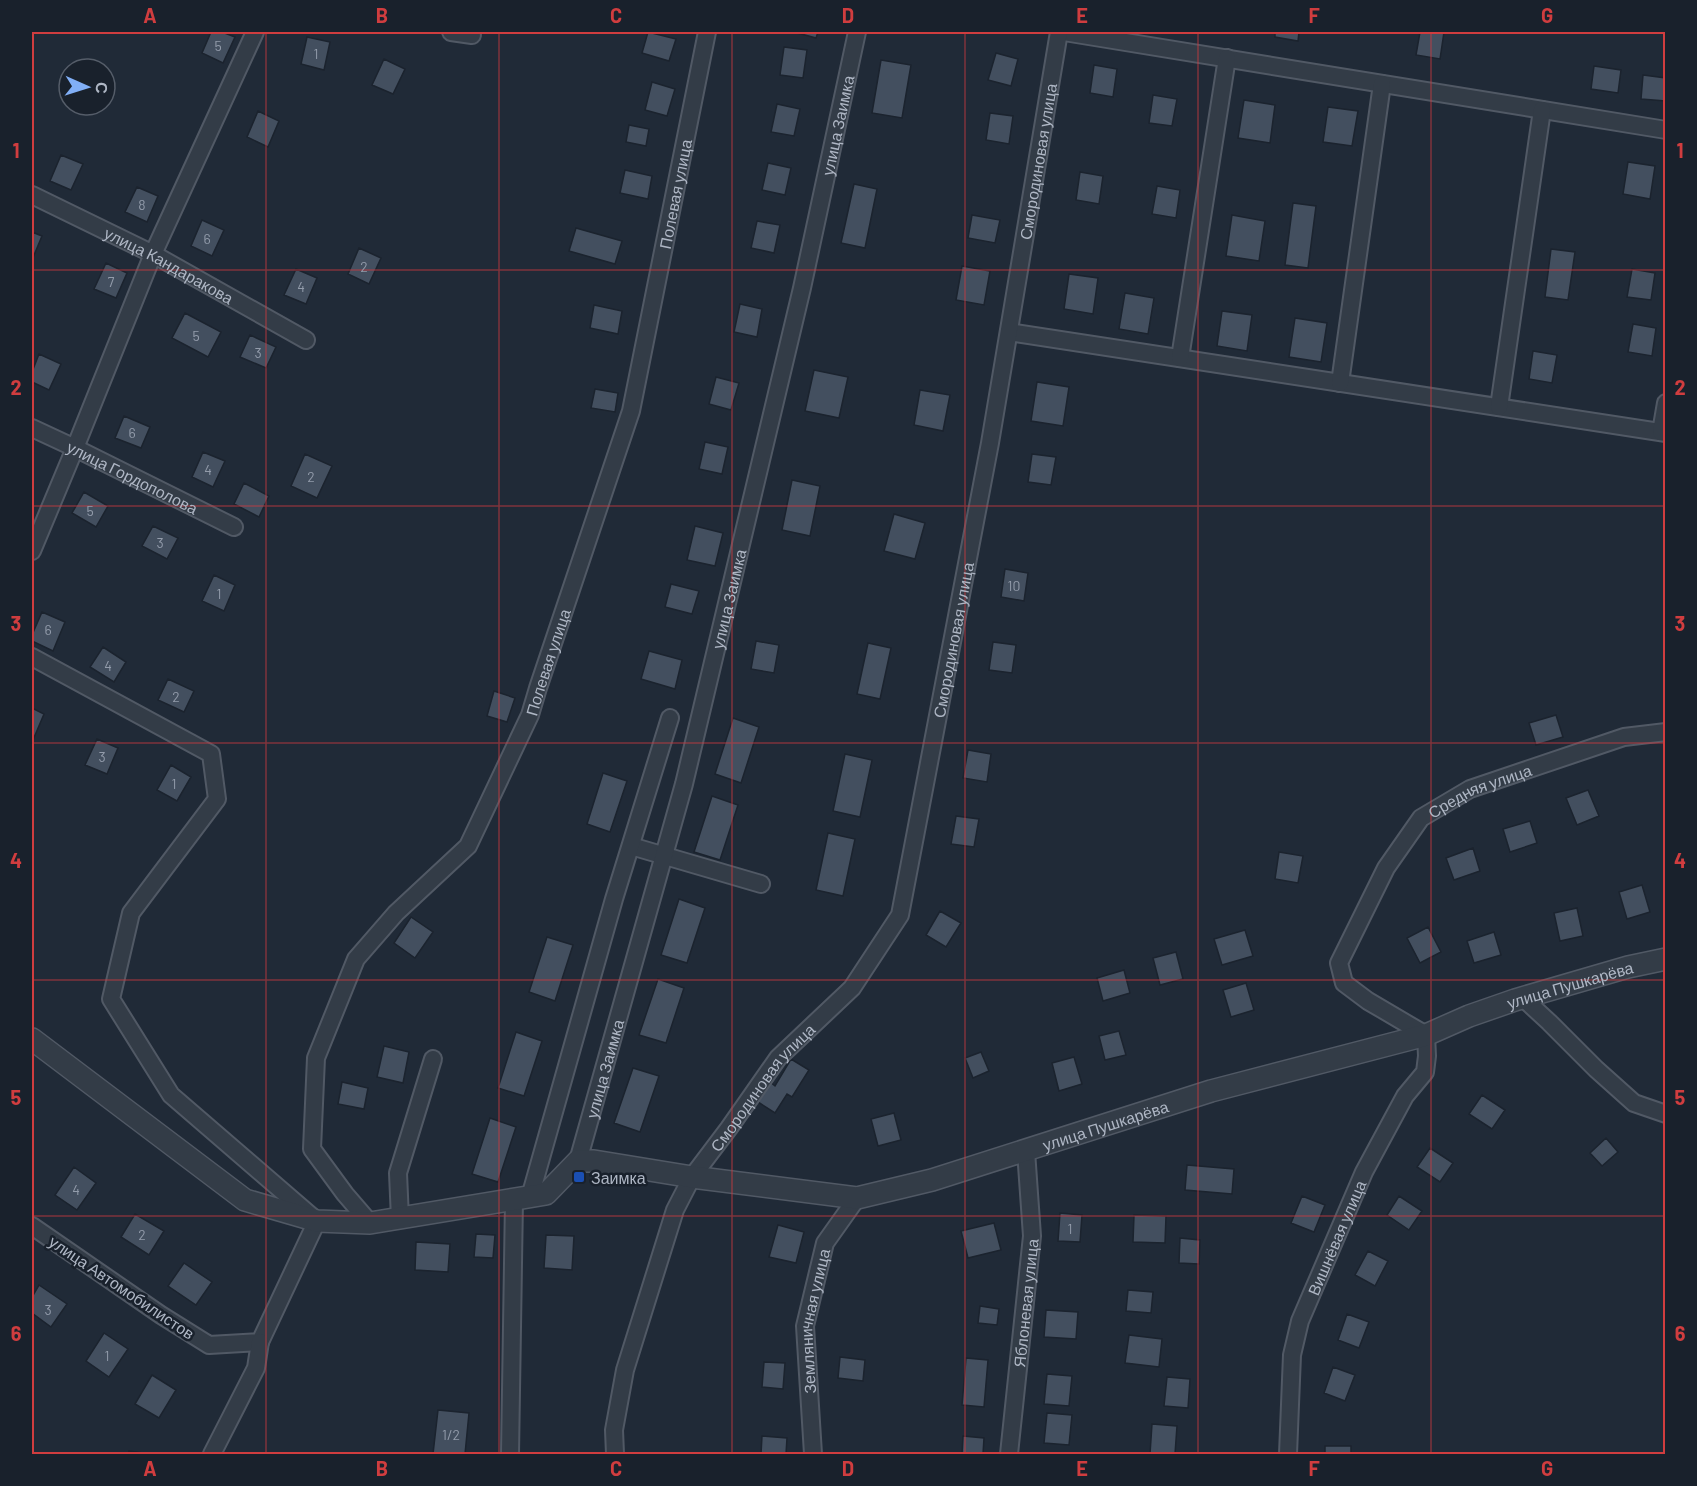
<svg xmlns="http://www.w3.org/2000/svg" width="1697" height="1486" viewBox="0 0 1697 1486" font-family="Barlow,sans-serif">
<rect width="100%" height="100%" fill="#202a37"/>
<path fill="#434f5f" stroke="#1b232e" stroke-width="1.5" d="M211 32H222L235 37 223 63 202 53Z
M648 32 676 39 669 61 642 53Z
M794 32H818L816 38Z
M1275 32H1299L1298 41 1275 37Z
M1420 32H1444L1440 59 1416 55Z
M307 37 330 42 324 70 301 64Z
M784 47 807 50 803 78 780 75Z
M996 53 1018 59 1011 86 988 80Z
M384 59 405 69 393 94 372 85Z
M881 60 911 65 902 118 872 113Z
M1094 65 1117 69 1113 97 1090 93Z
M1594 66 1621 70 1618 93 1591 89Z
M1643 75 1666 78V101L1641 99Z
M652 82 675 89 667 116 645 110Z
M1153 95 1177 99 1172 126 1149 123Z
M1244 100 1275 105 1270 143 1238 138Z
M777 104 800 109 794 136 771 132Z
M1328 107 1358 111 1352 146 1323 142Z
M258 111 279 121 268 147 247 137Z
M990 113 1013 116 1009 144 986 140Z
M629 125 649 129 646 146 626 142Z
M61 155 83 164 71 190 50 181Z
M1628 162 1655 166 1650 199 1623 194Z
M768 163 791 168 785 195 762 190Z
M625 170 652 176 648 199 620 193Z
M1080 172 1103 176 1099 204 1076 200Z
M854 184 877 189 865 248 841 243Z
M1157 186 1180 190 1176 218 1152 214Z
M137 187 158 196 147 222 125 212Z
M1293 203 1316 206 1308 268 1285 265Z
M972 215 1000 220 995 243 968 238Z
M1232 215 1265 221 1259 261 1226 256Z
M202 220 224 230 212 256 191 246Z
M757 221 780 225 774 253 751 248Z
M576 228 622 241 615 264 569 251Z
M32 232 42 236 32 260Z
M359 248 381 258 369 284 348 274Z
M1551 249 1575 252 1568 300 1545 297Z
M106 263 127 273 116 298 94 289Z
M962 266 990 271 984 305 956 300Z
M296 269 317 278 306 304 284 295Z
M1632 269 1655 273 1651 300 1627 297Z
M1069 274 1098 278 1093 314 1064 309Z
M1125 293 1154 298 1148 334 1119 329Z
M740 304 762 309 757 337 734 332Z
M594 305 622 311 618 334 590 328Z
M1222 311 1252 315 1247 351 1217 346Z
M185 313 221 332 208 357 172 338Z
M1295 318 1327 323 1321 362 1289 357Z
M1633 324 1656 328 1652 356 1628 352Z
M250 335 276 347 266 368 240 357Z
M1533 351 1557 355 1552 383 1529 379Z
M39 354 61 364 49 390 32 382V372Z
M814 370 848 377 839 418 805 411Z
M716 377 739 383 731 410 709 404Z
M1037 382 1069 387 1063 426 1031 421Z
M595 389 618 393 615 412 591 408Z
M920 390 950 395 943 431 914 425Z
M124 416 150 427 141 448 115 438Z
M705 442 728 447 722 474 699 469Z
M203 452 225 461 213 487 192 477Z
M305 454 332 466 317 498 291 486Z
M1032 454 1056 457 1051 485 1028 482Z
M792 480 820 486 810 536 782 530Z
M244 483 269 496 259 517 234 504Z
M84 492 108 506 96 527 72 513Z
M894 514 925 523 915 559 884 551Z
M153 526 178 538 167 559 142 546Z
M695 526 723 533 715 566 687 560Z
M1005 569 1028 573 1024 601 1001 597Z
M214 575 235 585 224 611 202 601Z
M671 584 699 591 692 614 665 607Z
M42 612 65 622 53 651 32 641V635Z
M756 641 779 645 774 673 751 669Z
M993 642 1016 645 1012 673 989 670Z
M868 643 891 648 880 699 857 694Z
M103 647 126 662 114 682 90 667Z
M649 651 682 660 675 689 641 679Z
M168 679 194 691 184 712 158 700Z
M494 691 515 698 507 722 487 716Z
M32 708 44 714 33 740 32 739Z
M1556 715 1563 737 1536 745 1529 723Z
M733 718 759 727 741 783 715 774Z
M97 739 118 748 107 774 85 765Z
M968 750 991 754 987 782 963 778Z
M845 754 872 760 860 817 833 811Z
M171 765 191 777 177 801 157 790Z
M603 773 627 781 610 832 587 824Z
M1588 790 1599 816 1577 825 1566 798Z
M712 796 738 805 720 860 694 852Z
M956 816 979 819 974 847 951 844Z
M1530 821 1537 843 1510 852 1503 829Z
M828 833 855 839 843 896 816 890Z
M1473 848 1480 871 1454 880 1446 858Z
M1279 852 1303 856 1298 883 1275 879Z
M1642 885 1650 912 1627 919 1619 892Z
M679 899 705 908 687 963 661 955Z
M1577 908 1583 936 1560 941 1554 913Z
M940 911 961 923 946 947 926 935Z
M411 917 433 932 415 958 394 943Z
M1428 927 1441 952 1420 963 1407 938Z
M1245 930 1253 956 1222 965 1214 939Z
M1494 932 1501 955 1474 963 1467 941Z
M547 937 573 945 555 1001 529 992Z
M1176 952 1183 979 1160 985 1153 958Z
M1124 970 1130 993 1103 1001 1097 978Z
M658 979 684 988 666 1043 639 1035Z
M1246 983 1254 1010 1231 1017 1223 990Z
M1119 1031 1126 1055 1105 1060 1099 1036Z
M516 1032 542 1041 524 1096 498 1088Z
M384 1046 409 1052 403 1083 377 1077Z
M981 1052 989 1071 973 1078 965 1058Z
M1074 1057 1082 1084 1059 1091 1052 1063Z
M791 1059 809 1070 792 1097 787 1094 775 1113 758 1102 770 1082 775 1086Z
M633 1068 659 1076 640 1132 614 1123Z
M342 1082 368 1088 364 1109 338 1104Z
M1482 1095 1505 1110 1492 1129 1469 1114Z
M894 1113 901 1140 878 1146 871 1119Z
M490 1118 516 1127 498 1182 472 1174Z
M1606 1138 1618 1152 1602 1166 1590 1153Z
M1430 1148 1453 1163 1440 1182 1417 1167Z
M1187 1165 1234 1169 1232 1194 1185 1190Z
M74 1167 96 1183 77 1210 55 1195Z
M1302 1196 1325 1205 1314 1232 1291 1223Z
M1399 1196 1422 1211 1409 1230 1387 1215Z
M1060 1213 1082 1215 1080 1242 1058 1241Z
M135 1214 164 1231 149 1255 121 1237Z
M1134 1215 1166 1216 1165 1243 1133 1242Z
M994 1223 1001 1250 968 1258 961 1231Z
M778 1225 804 1232 796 1263 769 1257Z
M476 1234 495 1235 493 1258 474 1257Z
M546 1235 574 1236 572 1270 544 1268Z
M1180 1238 1200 1240 1199 1264 1179 1263Z
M416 1242 450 1244 448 1272 415 1270Z
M1368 1251 1388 1261 1375 1286 1355 1275Z
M184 1263 212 1282 196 1305 168 1286Z
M39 1285 67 1304 51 1327 32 1313V1297Z
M1128 1290 1153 1292 1151 1313 1126 1311Z
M980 1306 999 1309 997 1325 978 1323Z
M1046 1310 1078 1312 1076 1339 1044 1337Z
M1347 1314 1369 1322 1359 1348 1338 1340Z
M104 1333 128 1349 109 1377 86 1361Z
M1129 1335 1162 1339 1159 1367 1125 1363Z
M840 1357 865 1360 863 1381 838 1378Z
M966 1358 988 1360 984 1407 962 1405Z
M764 1362 785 1363 783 1389 762 1387Z
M1333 1367 1355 1375 1345 1401 1324 1393Z
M1047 1374 1072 1376 1069 1406 1044 1404Z
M152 1375 176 1390 159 1418 135 1404Z
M1167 1377 1190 1379 1188 1408 1164 1406Z
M438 1410 469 1413 465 1454H433Z
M1047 1413 1072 1415 1069 1445 1044 1443Z
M1152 1424 1177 1426 1175 1454H1150Z
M762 1436 787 1438 786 1454H761Z
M963 1436 984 1438 983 1454H962Z
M1325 1446H1351V1454H1325Z
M129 1451 150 1454H128Z"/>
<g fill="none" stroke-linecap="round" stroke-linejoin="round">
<g stroke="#515965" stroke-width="20">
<g id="minor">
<path d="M451 32 472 35"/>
<path d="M1064 32 1666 130"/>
<path id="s1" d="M32 195 153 254 306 340"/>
<path d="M1009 332 1666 433"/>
<path d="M1180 358 1227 58"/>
<path d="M1340 383 1382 84"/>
<path d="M1499 407 1542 110"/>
<path id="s2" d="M32 428 75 448 234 527"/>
<path d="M1661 432 1666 403"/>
<path d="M32 551 75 448 153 254 255 32"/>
<path d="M32 657 211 754 217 799 131 913 111 999 171 1095 317 1221 260 1342 209 1345 161 1315 32 1226"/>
<path d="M631 846 761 884"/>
<path d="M1522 997 1549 1022 1596 1069 1634 1103 1666 1114"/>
<path id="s3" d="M578 1161 684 784 802 288 857 32"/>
<path d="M530 1197 614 899 670 718"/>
<path d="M400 1219 398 1173 433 1059"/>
<path id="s4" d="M370 1223 345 1194 312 1149 316 1058 356 959 396 913 468 846 530 715 538 688 631 411 707 32"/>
<path d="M212 1454 256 1368 260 1342"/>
<path d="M510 1454 514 1200"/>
<path id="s5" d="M615 1454 614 1430 625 1370 675 1210 692 1177 729 1128 778 1058 852 988 900 915 990 443 1059 32"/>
<path id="s6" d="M813 1454 805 1326 825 1243 857 1198"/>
<path id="s7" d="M1009 1454 1032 1236 1026 1151"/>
<path id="s8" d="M1288 1454 1292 1355 1300 1321 1364 1172 1405 1096 1425 1072 1427 1056 1426 1035 1368 1001 1344 983 1339 963 1386 868 1421 818 1470 789 1624 737 1666 732"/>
</g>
</g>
<g stroke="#515965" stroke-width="24">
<g id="tertiary">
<path id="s9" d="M32 1039 245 1200 317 1221 370 1223 546 1194 578 1161H594L692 1177 857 1198 932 1180 1211 1091 1426 1035 1469 1016 1515 1000 1628 967 1666 959"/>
</g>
</g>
<use href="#minor" stroke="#333c47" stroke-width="16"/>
<use href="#tertiary" stroke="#333c47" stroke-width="21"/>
</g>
<path fill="none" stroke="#d03d3f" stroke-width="1.5" stroke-opacity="0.55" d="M266 32V1454M499 32V1454M732 32V1454M965 32V1454M1198 32V1454M1431 32V1454M32 270H1666M32 506H1666M32 743H1666M32 980H1666M32 1216H1666"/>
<rect fill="#1a4fb4" stroke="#19212c" stroke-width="2" x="573" y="1171" width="12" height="12" rx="3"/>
<g text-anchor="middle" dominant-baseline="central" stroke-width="5" stroke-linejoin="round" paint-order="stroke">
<g font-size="14" fill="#939cab">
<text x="218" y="45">5</text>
<text x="316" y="53">1</text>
<text x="142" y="204">8</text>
<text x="207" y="238">6</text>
<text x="364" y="266">2</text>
<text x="111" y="281">7</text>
<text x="301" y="286">4</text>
<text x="196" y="335">5</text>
<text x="258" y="352">3</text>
<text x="132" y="432">6</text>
<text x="208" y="469">4</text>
<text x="311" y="476">2</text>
<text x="90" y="510">5</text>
<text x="160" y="542">3</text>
<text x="1014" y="585">10</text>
<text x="219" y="593">1</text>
<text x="48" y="629">6</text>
<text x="108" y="665">4</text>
<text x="176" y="696">2</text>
<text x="102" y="756">3</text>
<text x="174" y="783">1</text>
<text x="76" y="1189">4</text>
<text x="1070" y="1228">1</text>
<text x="142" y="1234">2</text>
<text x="48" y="1309">3</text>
<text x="107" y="1355">1</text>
<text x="451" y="1434">1/2</text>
</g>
<g font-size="16" fill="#aeb6c4" stroke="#19212c">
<text stroke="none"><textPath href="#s3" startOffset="1068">улица Заимка</textPath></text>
<text stroke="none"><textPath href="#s5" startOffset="1392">Смородиновая улица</textPath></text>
<text stroke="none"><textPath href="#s4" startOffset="1138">Полевая улица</textPath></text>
<text stroke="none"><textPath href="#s1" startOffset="154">улица Кандаракова</textPath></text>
<text stroke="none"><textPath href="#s2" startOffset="112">улица Гордополова</textPath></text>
<text stroke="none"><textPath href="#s3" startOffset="582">улица Заимка</textPath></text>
<text stroke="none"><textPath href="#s5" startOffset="906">Смородиновая улица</textPath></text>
<text stroke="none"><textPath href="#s4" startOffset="652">Полевая улица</textPath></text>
<text stroke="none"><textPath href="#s8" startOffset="801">Средняя улица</textPath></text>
<text stroke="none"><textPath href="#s9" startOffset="1646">улица Пушкарёва</textPath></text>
<text stroke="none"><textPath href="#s3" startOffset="96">улица Заимка</textPath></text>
<text stroke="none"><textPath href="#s5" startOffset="404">Смородиновая улица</textPath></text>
<text stroke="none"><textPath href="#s9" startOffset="1160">улица Пушкарёва</textPath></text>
<text stroke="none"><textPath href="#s8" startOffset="225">Вишнёвая улица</textPath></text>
<text transform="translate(122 1287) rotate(34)">улица Автомобилистов</text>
<text stroke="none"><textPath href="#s7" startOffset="152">Яблоневая улица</textPath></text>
<text stroke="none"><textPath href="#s6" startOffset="134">Земляничная улица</textPath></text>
</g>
<g font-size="16" fill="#aeb6c4" stroke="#19212c" text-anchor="start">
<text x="591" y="1177">Заимка</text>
</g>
</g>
<rect width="1697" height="1486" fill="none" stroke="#19212c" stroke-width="66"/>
<g transform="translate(87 87) rotate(93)"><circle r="28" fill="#19212c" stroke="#555d69" stroke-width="1.5"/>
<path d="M0-4.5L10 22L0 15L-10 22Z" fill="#81aff6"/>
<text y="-9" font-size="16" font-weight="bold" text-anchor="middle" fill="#aeb6c4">С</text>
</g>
<rect x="33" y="33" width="1631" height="1420" fill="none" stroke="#d03d3f" stroke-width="2"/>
<g font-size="20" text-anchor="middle" font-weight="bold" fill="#d03d3f">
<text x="150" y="23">A</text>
<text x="382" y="23">B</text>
<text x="616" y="23">C</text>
<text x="848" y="23">D</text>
<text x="1082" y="23">E</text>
<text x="1314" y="23">F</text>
<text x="1547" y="23">G</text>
<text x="16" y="158">1</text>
<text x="1680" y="158">1</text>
<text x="16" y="395">2</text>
<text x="1680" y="395">2</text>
<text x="16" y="631">3</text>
<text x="1680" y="631">3</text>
<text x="16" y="868">4</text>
<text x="1680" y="868">4</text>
<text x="16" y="1105">5</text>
<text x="1680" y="1105">5</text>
<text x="16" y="1341">6</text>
<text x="1680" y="1341">6</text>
<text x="150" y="1476">A</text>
<text x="382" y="1476">B</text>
<text x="616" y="1476">C</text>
<text x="848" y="1476">D</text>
<text x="1082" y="1476">E</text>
<text x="1314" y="1476">F</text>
<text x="1547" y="1476">G</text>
</g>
</svg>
